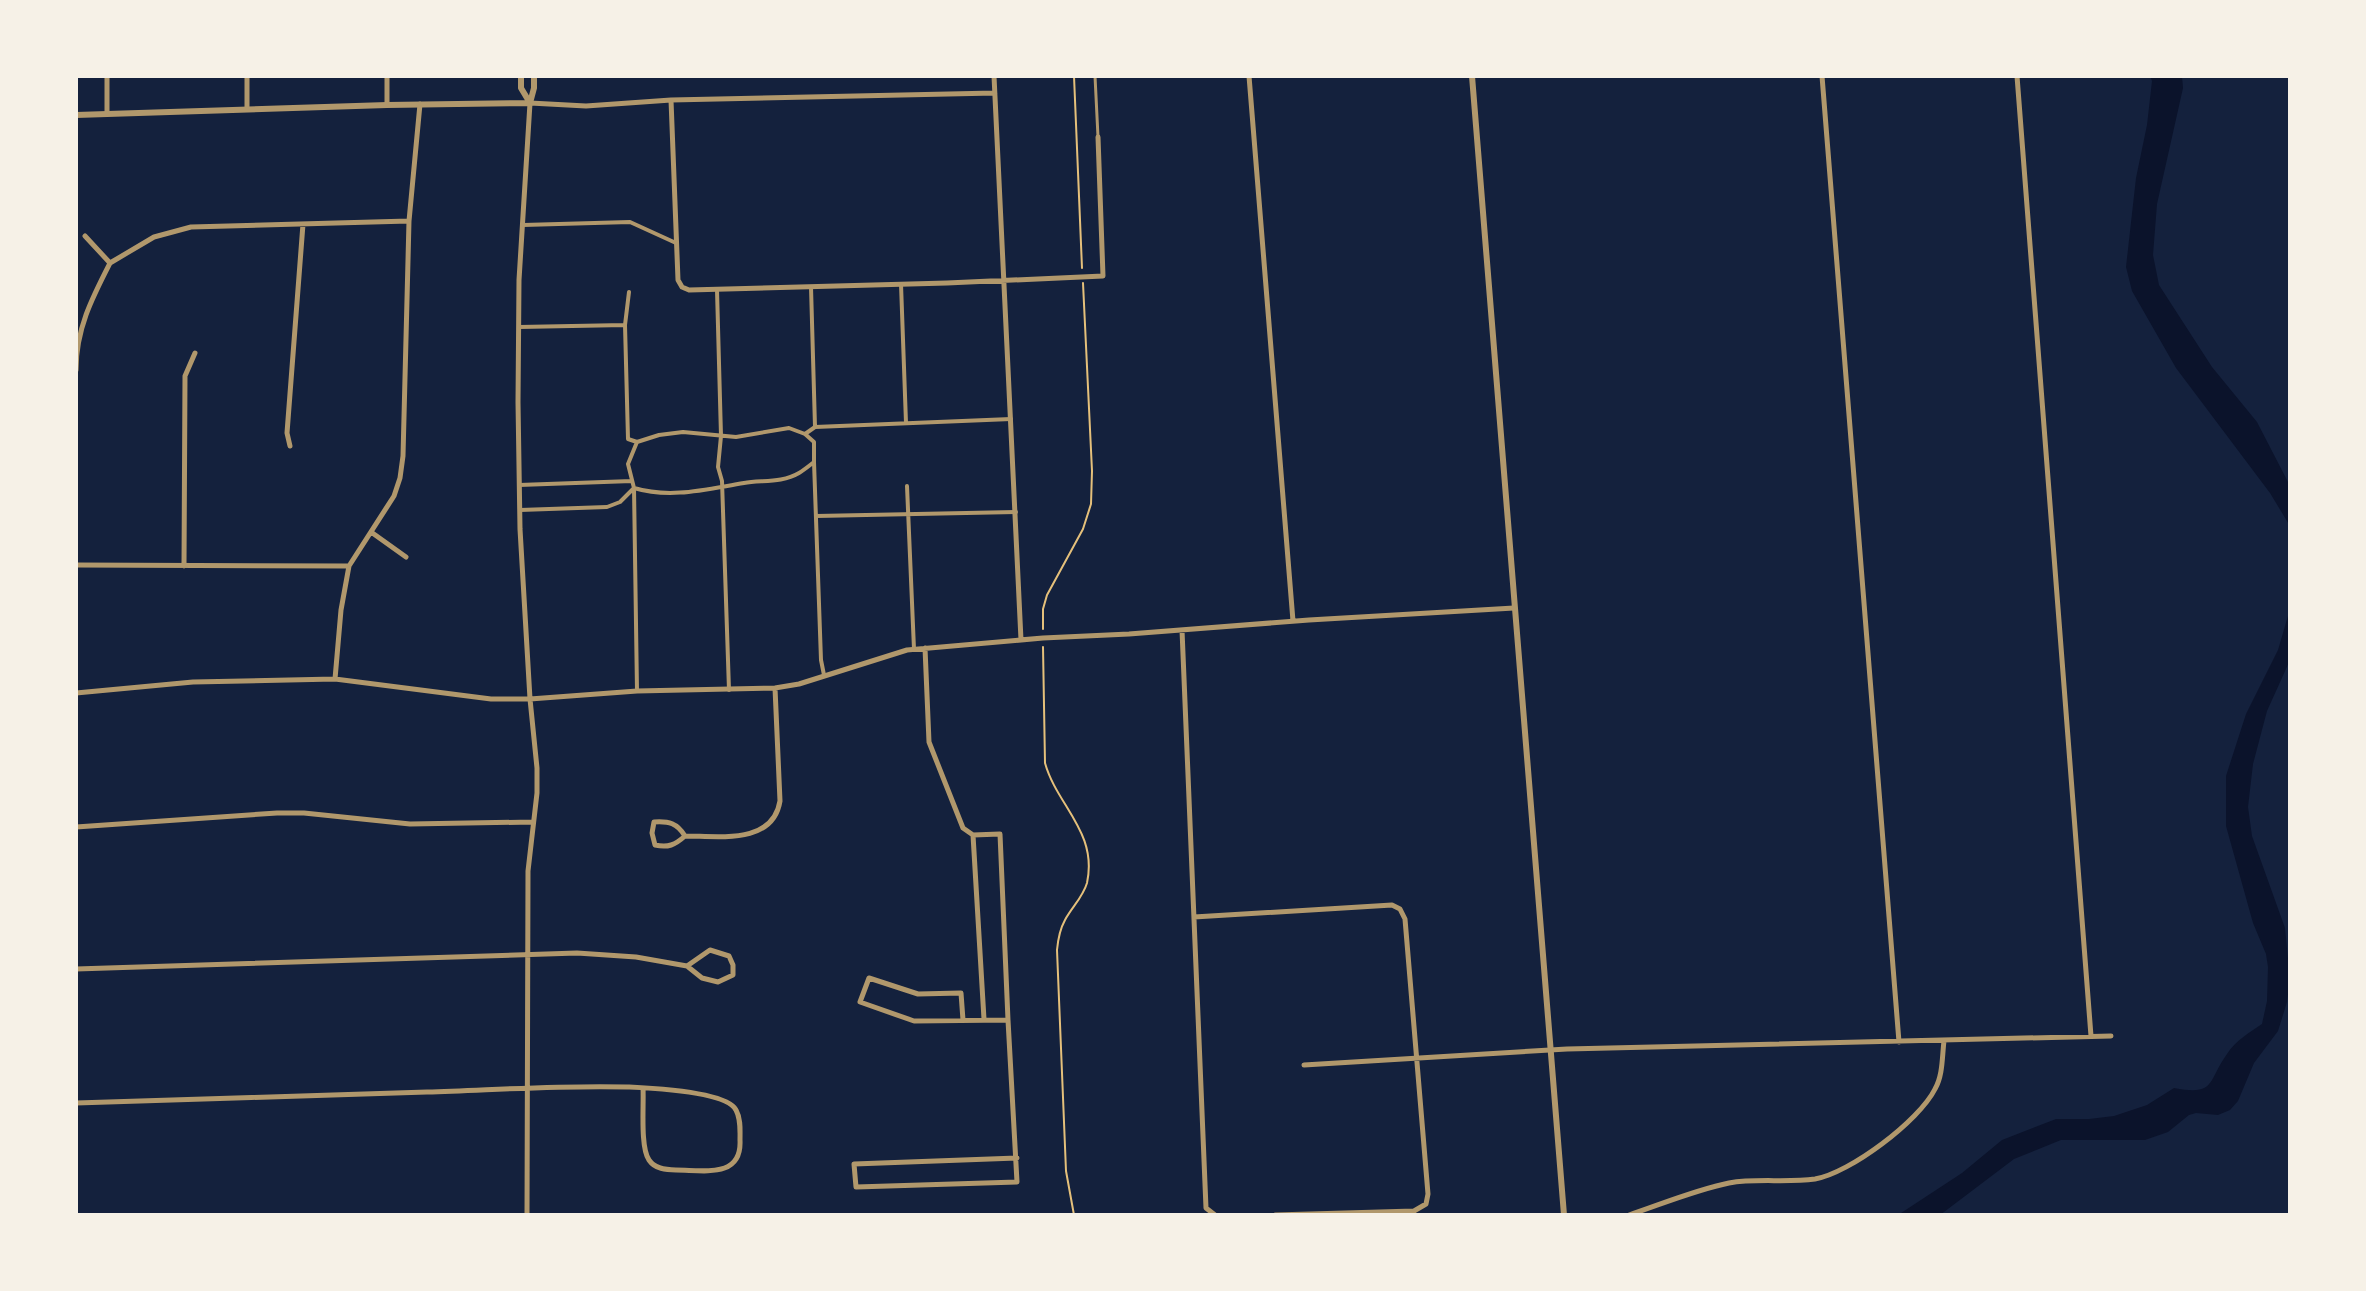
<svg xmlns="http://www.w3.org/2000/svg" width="2366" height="1291" viewBox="0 0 2366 1291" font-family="'Sofia Sans Condensed',sans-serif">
<rect width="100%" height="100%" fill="#14213d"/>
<path fill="#0b132b" d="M2150 76H2182L2183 88 2157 204 2153 255 2159 285 2212 367 2257 422 2290 486V526L2270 493 2176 368 2132 291 2126 267 2136 178 2147 125 2152 81Z
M2290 609V660L2267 711 2253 764 2248 807 2252 836 2285 928 2290 979 2287 1002 2278 1031 2254 1063 2238 1101 2230 1110 2218 1115 2196 1113 2189 1115 2168 1132 2145 1140H2061L2014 1159 1940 1215H1898L1962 1173 2002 1140 2056 1119H2089L2114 1116 2147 1105 2174 1088C2216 1096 2207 1082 2227 1054 2236 1040 2249 1033 2262 1024L2267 1001 2268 967 2266 954 2253 923 2226 826V776L2246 714 2278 650Z"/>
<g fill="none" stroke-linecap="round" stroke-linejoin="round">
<path stroke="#e5c07b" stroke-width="2" d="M1074 76 1082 268
M1043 629V609L1047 595 1083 529 1091 504 1092 471 1083 283
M1043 647 1045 763C1057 806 1098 832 1087 883 1083 897 1072 907 1065 920 1060 929 1058 939 1057 950L1066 1171 1074 1215"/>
<path stroke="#b1986c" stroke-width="3" d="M1095 76 1098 137"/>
<path stroke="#b1986c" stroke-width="4" d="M523 225 630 222 676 243
M901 284 906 423
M811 287 815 427
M717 290 721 436 718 467 722 481 729 690
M629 292 625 325 628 439 637 442
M519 327 625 325
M805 434 815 427 1011 419
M814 462 821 660 824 675
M519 485 632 481
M907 486 914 649
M634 488C671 499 707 489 744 483 762 480 782 483 799 473 804 470 809 466 814 462V442L805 434 789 428 736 437 683 432 659 435 637 442 628 464 634 488 637 691
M520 510 607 507 620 502 634 488
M816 516 1016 512"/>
<path stroke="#b1986c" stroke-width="5" d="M107 76V113
M387 76V105
M994 76 1021 640
M1249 76 1293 621
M1822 76 1899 1042
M2017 76 2091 1036
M671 100 678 280 682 287 689 290 947 283 1103 276 1098 137
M247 109V76
M110 263 154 237 191 227 409 221
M76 370C76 329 92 298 110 263L85 236
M290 446 287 433 303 224
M371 532 406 557
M76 565 349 566
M184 566 185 376 195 353
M1182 630 1206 1208 1215 1215
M925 648 929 742 963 828 973 835 984 1019
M335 679 341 610 349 566 394 496 400 478 403 456 409 221 420 104
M76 693 193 682 335 679 491 699H530L637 691 775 688 799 684 907 650 1043 638 1129 634 1309 620 1514 608
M76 827 277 813H304L410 824 533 822
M973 835 1000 834 1008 1020
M685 836C675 845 668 848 655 845L652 833 654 822C669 821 677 823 685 836 718 836 773 845 780 801L775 688
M1194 917 1392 905 1400 909 1405 919 1428 1194 1426 1204 1414 1211 1275 1215
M76 969 577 953 636 957 687 966 702 978 718 982 733 975V965L729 956 710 950 687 966
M963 1020 961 993 918 994 869 978 860 1002 914 1021 1008 1020 1017 1182 856 1187 854 1164 1017 1158
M1304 1065 1567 1049 2111 1036
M76 1103C193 1099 310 1096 427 1092 493 1090 560 1085 627 1087 648 1088 726 1091 736 1110 741 1119 740 1130 740 1140 742 1179 703 1170 676 1170 666 1170 655 1169 649 1160 640 1147 644 1105 643 1088
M527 1215 528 871 537 793V768L530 699 520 529 518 402 519 280 530 103 586 106 671 100 995 93
M1629 1215C1662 1204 1695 1190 1729 1183 1757 1178 1786 1183 1815 1179 1850 1173 1919 1121 1935 1089 1943 1075 1942 1057 1944 1041"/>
<path stroke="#b1986c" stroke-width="6" d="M521 76V88L530 103
M1472 76 1564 1215
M530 103 534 88V76
M76 115 387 105 530 103"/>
</g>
<rect width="2366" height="1291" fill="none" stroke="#f6f1e7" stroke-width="156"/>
</svg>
